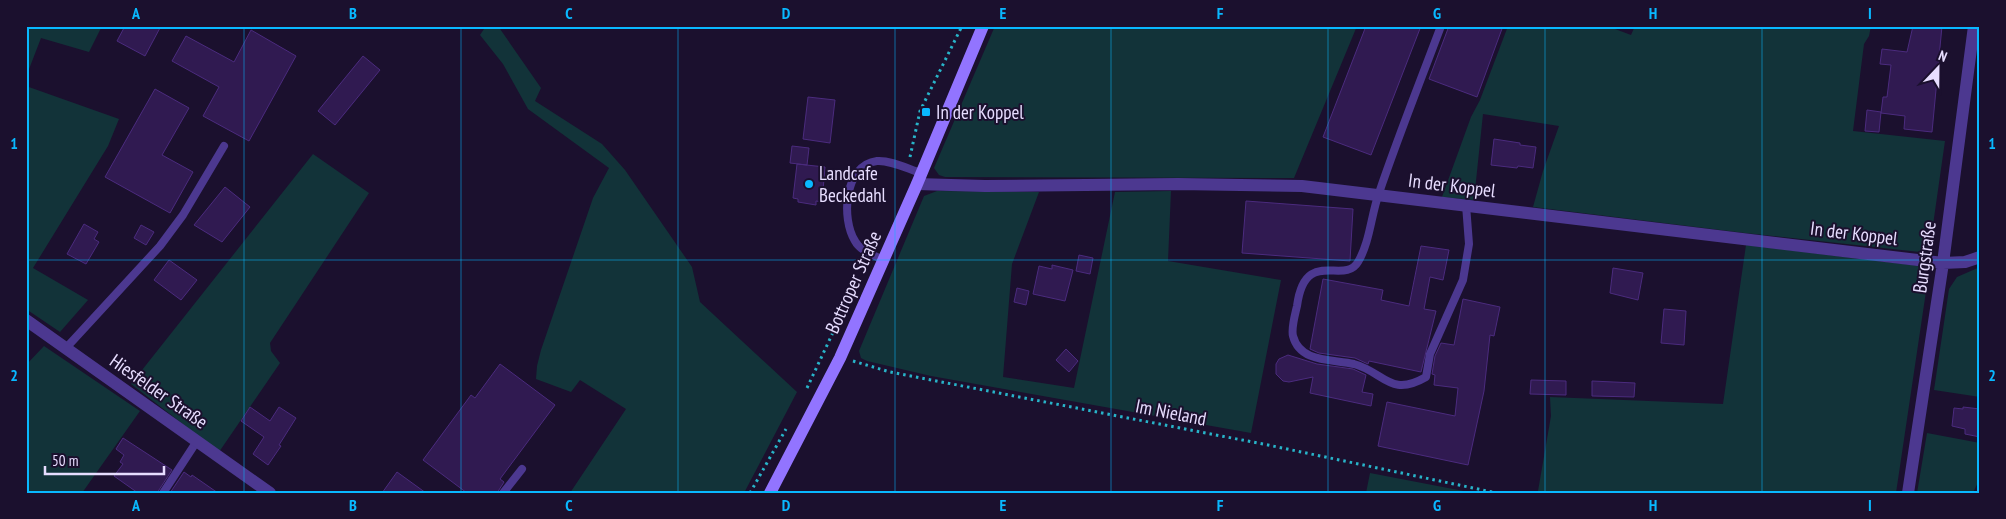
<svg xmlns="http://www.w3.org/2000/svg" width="2006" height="519" viewBox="0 0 2006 519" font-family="'PT Sans Narrow',sans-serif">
<rect width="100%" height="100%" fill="#1b102e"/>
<path fill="#123339" d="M26 26H102L89 52 41 38 26 77Z
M486 26H498L541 88 535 101 602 144 625 170 692 267 700 302 797 392 744 493H570L626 409 580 380 571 392 536 379 537 366 541 350 593 198 609 168 528 109 503 64 480 35Z
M995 26H1357L1294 178 945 177 939 175 934 168Z
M1508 26H1607L1631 35 1635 26H1871L1869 36 1864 44 1853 131 1945 141 1929 253 1745 233 1533 207 1543 171 1559 126 1483 114 1474 200 1442 197 1471 117 1480 100Z
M26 86 119 119 108 146 33 268 88 300 60 332 26 309Z
M313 154 369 193 270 343 271 351 280 363 219 452 131 384Z
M937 191 1039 192 1012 264 1003 377 1074 388 1115 192 1171 191 1168 261 1281 280 1251 433 931 376 867 361 861 358 859 351 924 196Z
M1746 245 1920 266 1926 270 1928 278 1896 493H1545L1538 491 1551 416 1550 397 1723 404Z
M1980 267V397L1934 390 1949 289 1957 277Z
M44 346 140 411 82 493H26V365Z
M1927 433 1980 443V478L1973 493H1917Z
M1370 473 1474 493H1366Z"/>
<path fill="#301a51" stroke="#4b2b7e" d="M125 26H161L145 56 117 41Z
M1366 26H1421L1371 155 1323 137Z
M1449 26H1503L1477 97 1429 79Z
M1913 26H1942L1932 132 1904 129 1905 116 1881 113 1883 97H1887L1891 65 1880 64 1882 49 1907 52Z
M251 30 296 56 249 141 203 116 219 87 172 61 186 36 234 62Z
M363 56 380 70 335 125 318 111Z
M155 89 189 108 162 155 193 172 170 213 105 177Z
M808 97 835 100 830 143 803 139Z
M1867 110 1881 112 1879 132 1865 131Z
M1494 139 1520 143V145L1536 147 1533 168 1518 166 1517 168 1491 165Z
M792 146 809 148 807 165 790 163Z
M797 164 825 167 822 202 816 201V205L798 202V199L793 198Z
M225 187 250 207 222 242 194 225Z
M1246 201 1353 209 1350 261 1242 253Z
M84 224 98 232 94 239 99 242 86 264 67 254Z
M141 225 154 232 146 245 134 238Z
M1421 246 1449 250 1443 280 1430 277 1424 309 1436 311 1421 372 1369 361 1368 364 1355 358 1319 353 1310 349 1323 279 1383 290 1381 300 1409 306Z
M1079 255 1093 258 1090 274 1076 271Z
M169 260 197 280 181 300 154 280Z
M1052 265 1073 270 1065 301 1033 294 1039 266 1052 269Z
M1613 268 1643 273 1638 300 1610 293Z
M1017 288 1029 291 1026 305 1014 302Z
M1463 299 1500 307 1494 336 1490 335 1484 391 1468 465 1378 446 1387 402 1455 416 1458 388 1434 385 1435 375 1432 374 1435 356 1441 343 1454 345Z
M1664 309 1686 311 1684 345 1661 343Z
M1066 349 1078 361 1069 372 1056 360Z
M1288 355 1317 364 1353 369 1366 375 1362 392 1373 394 1371 406 1310 393 1313 377 1289 382 1283 381 1276 374V364L1279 359Z
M500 364 555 405 500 479 504 482 497 493H467L423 460 471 395 475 398Z
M1531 380 1566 381V395L1530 394Z
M1592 381 1635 383 1634 397 1592 396Z
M250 407 270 421 279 407 296 418 279 445 281 446 268 465 253 454 264 437 241 421Z
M1963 407 1980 409V437L1965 434V429L1952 426 1954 408 1963 409Z
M123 438 172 470 157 493H138L114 476 123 464 120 462 124 455 116 449Z
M184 472 191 477 192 475 218 493H170Z
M397 472 426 493H382Z"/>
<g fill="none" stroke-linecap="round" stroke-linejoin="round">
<path stroke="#28b4c9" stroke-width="3" stroke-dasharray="2.5 4" stroke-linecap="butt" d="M910 157 920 111 962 26
M853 361 890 372 1268 445 1497 493
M807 388 850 296
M750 493 786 429"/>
<path stroke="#4c3890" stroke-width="8" d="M1441 26C1420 82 1398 137 1379 193 1371 215 1370 242 1358 262 1344 286 1305 246 1297 306 1295 315 1291 328 1293 336 1300 363 1332 359 1354 364 1384 372 1390 398 1426 377L1430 354 1463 280 1469 244 1466 205
M883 260C874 255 860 251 855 241 841 219 844 165 877 161 891 160 908 169 921 173
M66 348 160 246 183 215 224 146
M163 493 197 441
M503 493 522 469"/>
<path stroke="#4c3890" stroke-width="12" d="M917 184 985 186 1178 184 1302 186 1943 263 1965 262 1980 257
M26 320 270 493
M1908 493 1943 263 1974 26"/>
<path stroke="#9274ff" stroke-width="12" d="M770 493 840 358 917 184 983 26"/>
</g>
<path fill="none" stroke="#09b8ff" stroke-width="1" stroke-opacity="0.55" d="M244 26V493M461 26V493M678 26V493M895 26V493M1111 26V493M1328 26V493M1545 26V493M1762 26V493M26 260H1980"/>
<g fill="#09b8ff" stroke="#1b102e" stroke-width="2">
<rect x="921" y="107" width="10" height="10" rx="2.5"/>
<circle cx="809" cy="184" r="5"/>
</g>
<g text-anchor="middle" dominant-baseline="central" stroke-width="4" stroke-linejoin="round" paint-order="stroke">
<g font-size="19" fill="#e7ddff" stroke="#1b102e" text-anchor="start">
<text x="936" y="112">In der Koppel</text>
<text x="819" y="173">Landcafe<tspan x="819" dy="22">Beckedahl</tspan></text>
</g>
<g font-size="19" fill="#e7ddff" stroke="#1b102e">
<text transform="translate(1452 185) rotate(7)">In der Koppel</text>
<text transform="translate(1854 233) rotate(7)">In der Koppel</text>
<text transform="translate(1924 257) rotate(-82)">Burgstraße</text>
<text transform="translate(853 282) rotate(-66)">Bottroper Straße</text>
<text transform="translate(159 391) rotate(35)">Hiesfelder Straße</text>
<text transform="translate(1171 412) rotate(11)">Im Nieland</text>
</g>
</g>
<rect width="2006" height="519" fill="none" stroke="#1b102e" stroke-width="55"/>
<g transform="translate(1938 68) rotate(22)" stroke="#1b102e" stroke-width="4" paint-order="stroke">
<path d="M0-4L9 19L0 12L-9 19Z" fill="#e7ddff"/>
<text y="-8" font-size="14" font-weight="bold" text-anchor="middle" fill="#e7ddff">N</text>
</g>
<path d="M45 466v8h119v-8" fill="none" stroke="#e7ddff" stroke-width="2.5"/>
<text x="52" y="466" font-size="15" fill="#e7ddff" stroke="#1b102e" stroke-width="4" paint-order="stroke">50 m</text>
<rect x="28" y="28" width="1950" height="464" fill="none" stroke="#09b8ff" stroke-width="2"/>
<g font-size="16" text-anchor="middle" font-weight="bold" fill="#09b8ff">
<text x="136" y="19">A</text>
<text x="353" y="19">B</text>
<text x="569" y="19">C</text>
<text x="786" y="19">D</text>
<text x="1003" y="19">E</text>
<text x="1220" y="19">F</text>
<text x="1437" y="19">G</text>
<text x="1653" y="19">H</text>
<text x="1870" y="19">I</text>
<text x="14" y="149">1</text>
<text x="1992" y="149">1</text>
<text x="14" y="381">2</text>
<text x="1992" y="381">2</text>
<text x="136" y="511">A</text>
<text x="353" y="511">B</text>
<text x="569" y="511">C</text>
<text x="786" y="511">D</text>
<text x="1003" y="511">E</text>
<text x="1220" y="511">F</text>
<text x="1437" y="511">G</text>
<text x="1653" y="511">H</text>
<text x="1870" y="511">I</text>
</g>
</svg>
